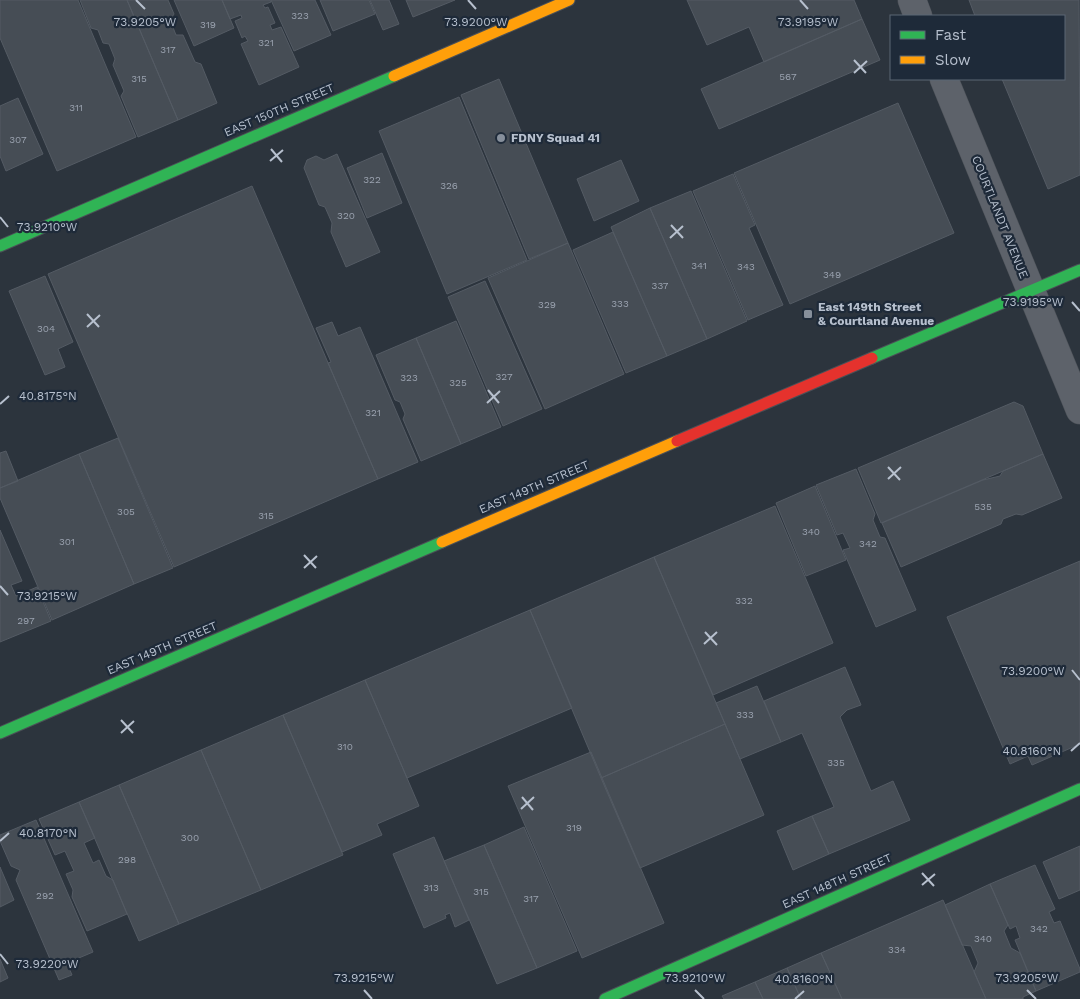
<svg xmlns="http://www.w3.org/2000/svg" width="1080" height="999" viewBox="0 0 1080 999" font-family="'Work Sans',sans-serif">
<rect width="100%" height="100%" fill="#2c343d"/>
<path fill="#464d55" stroke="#545b64" d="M0 0H78L136 137 57 171 0 38Z
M80 0H127L178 120 138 137 121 96 124 91 113 65 115 59 109 44 103 43 98 30 91 28Z
M127 0H168L174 14 170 20 176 35H183L195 62 201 64 217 103 178 120Z
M174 0H222L234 28 194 46Z
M222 0H270L271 2 263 5 265 8 268 7 275 23 270 25 272 30 281 27 299 67 259 85 241 44 248 41 245 36 242 38 235 21 242 18 241 15 230 19Z
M271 0H315L331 35 294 51Z
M320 0H369L375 14 333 31Z
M370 0H389L399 24 383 30Z
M406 0H455L413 17Z
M687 0H854L862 19 764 62 749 27 707 45Z
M969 0H1079L1080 175 1048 189 1002 79H1064V16H975Z
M862 19 880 60 719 129 701 89Z
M499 79 568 243 529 259 461 95Z
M459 97 527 260 447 294 379 131Z
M18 98 43 154 6 171 0 156V106Z
M898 103 954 233 790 304 734 173Z
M382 153 402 203 367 218 347 168Z
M337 154 380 252 346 267 331 232 332 223 325 207 319 205 304 168 307 160 316 156 324 160Z
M621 160 639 201 594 221 577 179Z
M733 174 755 225 749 228 783 305 748 320 693 191Z
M252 186 378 479 174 567 48 274Z
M691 191 747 321 707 339 650 208Z
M650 208 707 339 667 356 611 227Z
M613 232 667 356 626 373 573 250Z
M568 243 624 374 545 409 488 278Z
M45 276 73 342 58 349 65 367 45 375 9 291Z
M485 281 542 409 503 426 448 297Z
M456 321 501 427 461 444 416 338Z
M332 322 338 336 360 327 418 462 378 479 328 363 331 362 316 328Z
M416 338 461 444 421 461 403 419 405 414 400 402 395 400 376 355Z
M1014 402 1023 406 1043 454 881 523 858 468Z
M118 438 173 568 134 584 79 454Z
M6 451 18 481 0 488V453Z
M79 454 134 584 52 620 0 498V488Z
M1043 454 1062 498 1022 515 1016 514 1003 519 1001 524 901 567 882 523 983 480 1000 476 1003 471Z
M856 469 875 514 873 520 880 537 885 538 916 610 876 627 843 550 850 548 843 533 837 535 816 485Z
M815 486 846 560 806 576 776 503Z
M775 506 833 643 713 695 654 557Z
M0 530 22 581 11 585 16 596 37 587 51 621 0 642Z
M654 557 725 724 601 778 530 610Z
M1080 561V744L1032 765 1028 756 1010 764 947 617Z
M530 610 572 708 407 778 365 680Z
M845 667 861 705 847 710 840 717 871 791 893 781 910 820 829 854 812 816 834 807 802 733 781 742 764 701Z
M365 680 419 806 377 824 382 835 342 852 283 715Z
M757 686 781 742 740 759 716 703Z
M283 715 343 855 261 890 201 750Z
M725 724 764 815 640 868 601 778Z
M201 750 261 890 179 924 119 785Z
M591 752 664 923 582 958 508 786Z
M119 785 179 924 139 941 79 802Z
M79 802 95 838 84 843 93 863 99 860 106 876 113 880 127 914 87 931 72 897 73 890 66 874 74 871 65 851 55 855 39 819Z
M812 816 829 854 793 870 777 831Z
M36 820 93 952 67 963 72 975 59 980 16 880 20 870 11 866 0 841V835Z
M524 827 577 951 537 968 484 845Z
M434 837 469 920 455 927 450 913 445 915 446 918 424 928 393 854Z
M484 845 537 968 497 984 444 861Z
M1080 846V890L1059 899 1043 862Z
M1035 865 1055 909 1049 912 1054 923 1060 921 1080 969V972L1036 991 1015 940 1020 938 1016 926 1010 929 990 884Z
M0 867 14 900 0 907Z
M990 884 1008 925 1004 931 1011 948 1020 953 1036 991 1023 997V999H986L974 972 978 963 971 946 962 945 945 905Z
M943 900 986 999H842L821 953Z
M821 953 842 999H801L787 968Z
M0 959 8 978 0 982Z
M787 968 801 999H763L755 982Z
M755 982 763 999H724L722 996Z"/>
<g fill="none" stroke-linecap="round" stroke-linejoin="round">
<g stroke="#4b5057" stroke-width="29">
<path id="street" d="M912 0 918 16
M944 79 1080 410"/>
</g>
<g stroke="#4b5057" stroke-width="13">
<path id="fast" d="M0 246 394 76
M872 358 1080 270
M0 733 442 542
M605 999 1080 789"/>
</g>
<g stroke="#4b5057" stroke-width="13">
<path id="slow" d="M394 76 569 0
M442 542 677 441"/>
</g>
<g stroke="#4b5057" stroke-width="13">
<path id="jam" d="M677 441 872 358"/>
</g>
<use href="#street" stroke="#5d626a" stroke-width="28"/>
<use href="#fast" stroke="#30b455" stroke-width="11"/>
<use href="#slow" stroke="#ff9f0a" stroke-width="11"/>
<use href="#jam" stroke="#e5322d" stroke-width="11"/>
</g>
<path fill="none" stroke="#b7c0ce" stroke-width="2" d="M136 0 145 9M468 0 476 9M800 0 808 9M854 60 866 73M854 73 867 61M271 149 282 162M270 161 283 150M0 217 8 227M671 225 683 238M670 238 683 226M1072 302 1080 311M87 314 99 327M87 327 100 315M488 390 499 403M487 403 500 391M0 404 9 396M888 467 900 480M888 479 901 467M304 555 316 568M304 568 317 556M0 586 8 595M705 632 717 645M704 644 717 632M1072 670 1080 680M121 720 133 733M121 733 134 721M1071 751 1080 743M522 797 533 810M521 809 534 797M0 841 9 833M922 873 934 886M922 885 935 874M0 954 8 964M364 990 372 999M695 990 704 999M1027 990 1036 999M795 999 804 991"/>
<g fill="#868f9b" stroke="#1e2a39" stroke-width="2">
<circle cx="501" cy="138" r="5"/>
<rect x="803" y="309" width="10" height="10" rx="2.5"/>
</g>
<g text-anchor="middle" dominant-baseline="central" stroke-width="4.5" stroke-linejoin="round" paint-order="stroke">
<g font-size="10" fill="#9ba3b0">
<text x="300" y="15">323</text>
<text x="208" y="24">319</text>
<text x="266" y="42">321</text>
<text x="168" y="49">317</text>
<text x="788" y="76">567</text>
<text x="139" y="78">315</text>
<text x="76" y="107">311</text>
<text x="18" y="139">307</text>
<text x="372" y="179">322</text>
<text x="449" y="185">326</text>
<text x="346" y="215">320</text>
<text x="699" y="265">341</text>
<text x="746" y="266">343</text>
<text x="832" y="274">349</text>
<text x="660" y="285">337</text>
<text x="620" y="303">333</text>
<text x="547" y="304">329</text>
<text x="46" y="328">304</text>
<text x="504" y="376">327</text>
<text x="409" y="377">323</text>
<text x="458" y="382">325</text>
<text x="373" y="412">321</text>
<text x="983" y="506">535</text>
<text x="126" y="511">305</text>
<text x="266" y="515">315</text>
<text x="811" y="531">340</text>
<text x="67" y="541">301</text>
<text x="868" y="543">342</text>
<text x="744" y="600">332</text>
<text x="26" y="620">297</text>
<text x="745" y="714">333</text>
<text x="345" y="746">310</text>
<text x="836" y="762">335</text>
<text x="574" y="827">319</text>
<text x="190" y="837">300</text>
<text x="127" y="859">298</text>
<text x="431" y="887">313</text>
<text x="481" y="891">315</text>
<text x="45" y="895">292</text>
<text x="531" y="898">317</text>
<text x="1039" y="928">342</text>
<text x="983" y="938">340</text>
<text x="897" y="949">334</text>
</g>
<g font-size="12" fill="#b7c0ce" stroke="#1e2a39">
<text transform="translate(279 110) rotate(-23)">EAST 150TH STREET</text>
<text transform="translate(1000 217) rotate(68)">COURTLANDT AVENUE</text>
<text transform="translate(534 487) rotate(-23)">EAST 149TH STREET</text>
<text transform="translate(162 648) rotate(-23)">EAST 149TH STREET</text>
<text transform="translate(837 881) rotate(-24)">EAST 148TH STREET</text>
</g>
<g font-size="12" font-weight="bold" fill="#b7c0ce" stroke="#1e2a39" text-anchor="start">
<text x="511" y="138">FDNY Squad 41</text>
<text x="818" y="307">East 149th Street<tspan x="818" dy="14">&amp; Courtland Avenue</tspan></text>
</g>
</g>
<g font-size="12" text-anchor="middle" fill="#b7c0ce" stroke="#1e2a39" stroke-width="4.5" stroke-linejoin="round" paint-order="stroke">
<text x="145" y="26">73.9205°W</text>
<text x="476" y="26">73.9200°W</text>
<text x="808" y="26">73.9195°W</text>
<text x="47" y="231">73.9210°W</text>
<text x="1033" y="306">73.9195°W</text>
<text x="48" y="400">40.8175°N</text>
<text x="47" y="600">73.9215°W</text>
<text x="1033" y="675">73.9200°W</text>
<text x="1032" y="755">40.8160°N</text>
<text x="48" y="837">40.8170°N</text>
<text x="47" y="968">73.9220°W</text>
<text x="364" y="982">73.9215°W</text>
<text x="695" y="982">73.9210°W</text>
<text x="1027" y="982">73.9205°W</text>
<text x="804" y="983">40.8160°N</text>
</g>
<rect x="890" y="15" width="175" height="65" fill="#1e2a39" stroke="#5b6675"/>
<rect x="900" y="31" width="25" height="8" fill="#30b455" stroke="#5b6675"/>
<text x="935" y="40" font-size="15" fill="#b7c0ce">Fast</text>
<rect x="900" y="56" width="25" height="8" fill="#ff9f0a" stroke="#5b6675"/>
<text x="935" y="65" font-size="15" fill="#b7c0ce">Slow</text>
</svg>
